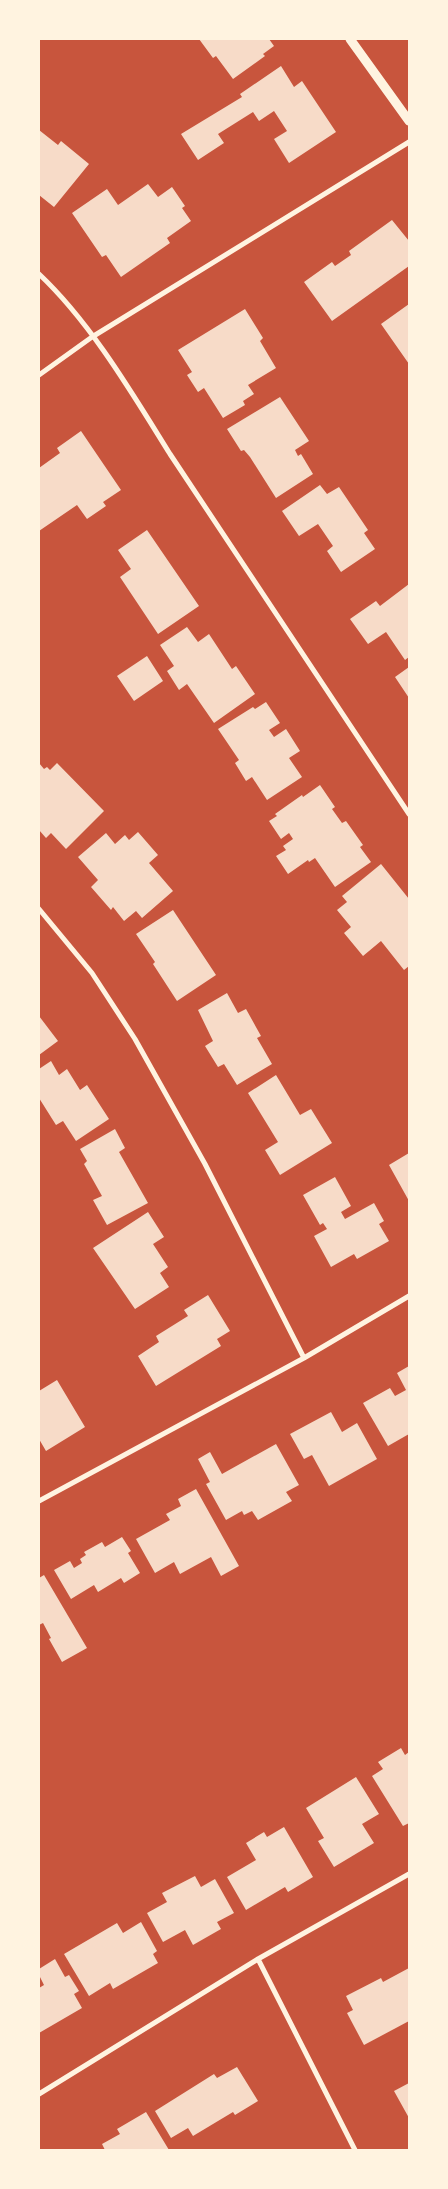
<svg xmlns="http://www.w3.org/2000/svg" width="448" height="2189" viewBox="0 0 448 2189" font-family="Arial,sans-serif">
<rect width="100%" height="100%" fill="#c8553d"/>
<path fill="#f7dbc8" d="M199 39H269L274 46 263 54 265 56 233 79 216 56 213 58Z
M281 66 294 87 302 81 336 132 289 163 274 139 287 131 274 111 259 121 253 112 218 134 224 143 198 160 181 134 242 97 240 94Z
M39 130 58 145 61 141 89 164 54 207 39 195Z
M148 184 158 197 172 187 185 206 182 208 191 221 167 238 170 243 121 277 106 255 102 257 72 213 107 189 118 205Z
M392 220 409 241V266L332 321 304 282 332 262 335 266 351 255 349 251Z
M409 304V364L381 324Z
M245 309 263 338 260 341 276 368 248 385 254 394 243 401 245 405 223 418 204 388 198 392 187 375 192 372 178 350Z
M280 397 309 441 295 450 298 456 301 454 313 474 276 498 250 457 244 450 241 451 227 429Z
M81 431 121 490 103 502 106 506 87 519 77 505 39 531V468L60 453 57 448Z
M320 485 327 494 339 487 368 530 364 533 375 549 341 572 327 551 333 546 318 524 299 536 282 511Z
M147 530 199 606 158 634 120 577 131 569 118 550Z
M409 584V657L405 660 386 632 368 644 350 619 376 601 380 606Z
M187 627 198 642 209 634 232 669 236 666 255 694 214 723 187 684 179 690 167 671 174 666 160 645Z
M147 656 163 681 134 701 117 676Z
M409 667V698L395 677Z
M266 702 280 723 269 730 274 737 286 729 300 751 289 758 302 777 267 800 252 777 246 781 235 763 239 760 218 729 253 707 255 709Z
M39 763 44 769 47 767 50 770 57 763 104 811 66 849 51 833 46 838 39 830Z
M320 785 335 807 332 809 342 823 346 821 363 845 360 847 371 862 335 887 315 858 309 862 308 860 288 874 276 856 286 850 283 846 293 839 289 833 281 839 269 821 277 816 275 814 302 795 303 797Z
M138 832 158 855 149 863 173 891 142 918 136 911 124 921 113 907 111 910 91 887 98 880 78 857 106 833 115 844 125 835 129 840Z
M381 864 409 899V966L404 970 381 941 363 956 344 933 351 927 337 910 347 902 342 896Z
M173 910 216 975 177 1001 153 964 155 962 136 934Z
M227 993 238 1013 246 1009 261 1036 257 1038 272 1064 237 1085 224 1064 218 1067 205 1046 213 1041 198 1010Z
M39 1016 58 1041 39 1055Z
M51 1061 59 1075 67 1069 80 1090 87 1085 109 1119 76 1141 63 1121 56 1125 39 1098V1069Z
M276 1075 300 1115 311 1109 332 1143 280 1175 265 1150 278 1142 248 1093Z
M115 1129 125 1148 119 1152 148 1203 107 1225 93 1200 102 1196 84 1164 87 1161 80 1149Z
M409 1153V1201L389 1165Z
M335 1177 351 1206 341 1212 345 1219 374 1203 384 1221 379 1224 389 1241 357 1259 354 1254 331 1267 314 1236 327 1229 323 1223 320 1225 303 1195Z
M148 1212 164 1237 153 1244 168 1267 160 1273 169 1287 135 1309 93 1248Z
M208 1295 230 1331 217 1339 221 1346 156 1386 138 1356 159 1342 156 1336 188 1316 184 1310Z
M409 1366V1434L388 1446 363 1403 390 1388 395 1396 406 1390 397 1373Z
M57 1380 85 1427 46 1451 39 1439V1391Z
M331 1412 342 1432 357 1423 377 1459 329 1486 312 1455 304 1459 290 1434Z
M276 1444 299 1485 286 1492 292 1501 258 1520 252 1511 244 1515 242 1511 226 1520 206 1484 210 1482 198 1459 210 1452 222 1474Z
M196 1489 239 1566 221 1576 211 1557 180 1574 174 1562 155 1573 136 1539 170 1520 166 1514 181 1506 178 1499Z
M122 1537 131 1551 128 1553 140 1573 124 1583 121 1578 98 1592 94 1585 71 1599 54 1570 70 1561 74 1568 82 1563 80 1559 86 1555 84 1552 102 1542 105 1547Z
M44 1575 87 1648 62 1662 49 1639 51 1638 43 1623 39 1625V1578Z
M401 1748 405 1755 409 1752V1823L403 1826 372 1776 383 1769 378 1762Z
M356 1777 379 1814 362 1824 374 1843 334 1867 318 1841 324 1838 306 1808Z
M284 1827 313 1877 288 1892 285 1887 246 1910 227 1877 256 1860 246 1843 264 1832 267 1837Z
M195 1876 201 1887 215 1879 234 1913 217 1922 221 1929 193 1945 185 1930 163 1942 147 1913 167 1902 162 1893Z
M141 1922 157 1951 153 1954 158 1963 113 1989 110 1983 89 1996 64 1954 117 1923 123 1933Z
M55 1959 65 1977 69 1975 79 1991 74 1994 82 2008 39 2033V1988L44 1985 39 1975V1969Z
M409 1968V2021L364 2045 347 2013 353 2010 346 1996 381 1978 383 1982Z
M237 2067 258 2101 235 2115 233 2112 193 2136 188 2128 171 2138 155 2111 214 2074 217 2078Z
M409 2083V2118L394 2091Z
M146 2112 169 2150H105L102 2144 120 2134 117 2129Z"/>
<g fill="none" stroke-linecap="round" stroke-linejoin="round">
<path stroke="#fff3e0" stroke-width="5" d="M39 274C91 323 132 393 170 454L409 814
M39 375 92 337 409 142
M39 909 92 973 135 1039 205 1164 304 1358
M39 1501 304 1358 409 1296
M258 1959 355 2150
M39 2094 258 1959 409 1874"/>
<path stroke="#fff3e0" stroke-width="9" d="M350 39 409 121"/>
</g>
<rect width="448" height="2189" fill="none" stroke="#fff3e0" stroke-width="80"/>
</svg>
